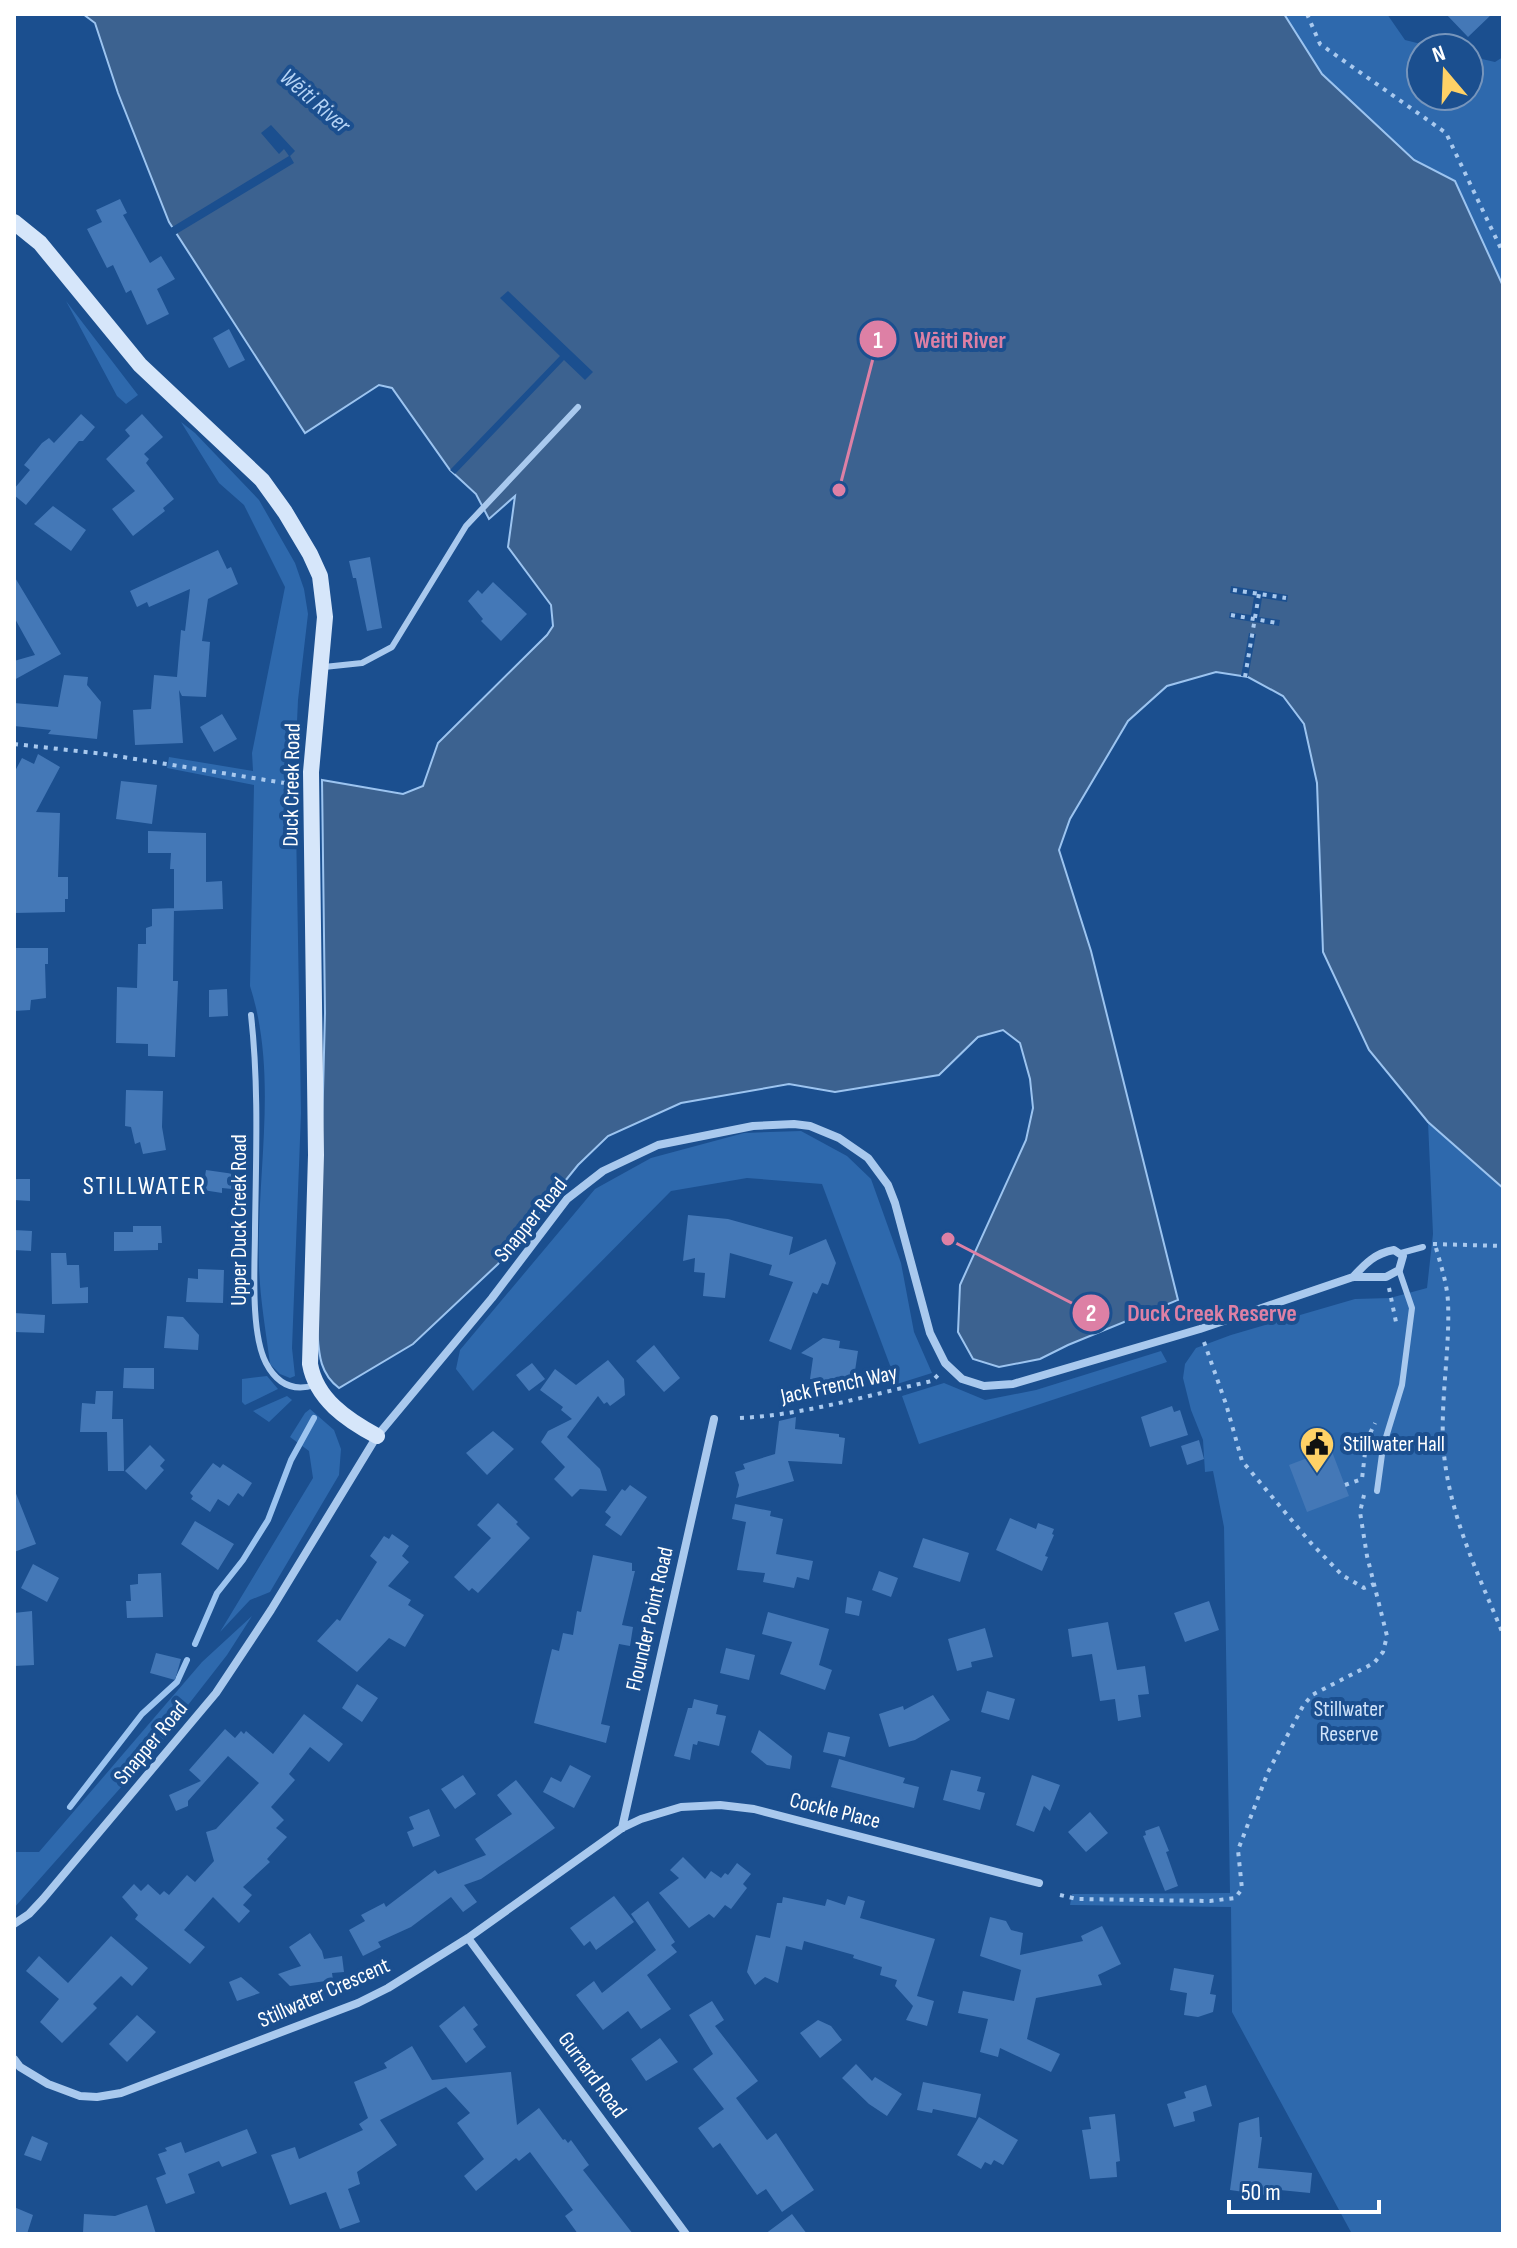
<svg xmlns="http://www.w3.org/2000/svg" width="1517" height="2248" viewBox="0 0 1517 2248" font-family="'Sofia Sans Condensed',sans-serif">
<rect width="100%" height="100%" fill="#1b4f8f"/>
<path fill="#2e69ad" d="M1284 14H1387L1405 40 1437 48H1421V96H1469V56L1495 62 1503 57V286L1455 181 1414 160 1322 74Z
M66 301 138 395 126 404 117 396Z
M181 422 195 433 259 500 295 563 304 589 308 614 298 700 295 766 301 1113 292 1348 295 1376 290 1378 280 1374 270 1364C266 1332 260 1299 259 1267 256 1173 279 1077 250 986L254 785 167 768 169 757 253 771 252 753 285 587 244 505 219 483Z
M1503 794V2234H1352L1232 2012 1231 1907 1070 1905 1072 1894 1230 1893 1224 1527 1213 1471 1205 1472 1203 1440 1191 1410 1183 1378 1185 1364 1196 1348 1231 1335 1355 1299 1390 1298 1427 1288 1433 1234 1428 1122 1369 1050 1323 952Z
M801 1131 847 1156 871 1179 901 1263 914 1332 932 1373 897 1384 822 1184 747 1178 671 1191 473 1391 456 1369 460 1350 595 1189 651 1158 744 1133Z
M1161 1351 1167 1362 919 1444 902 1396 944 1383 985 1400 1036 1390Z
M267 1376 278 1389 245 1405 242 1402V1379Z
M287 1396 292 1400 269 1422 253 1411Z
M310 1409 334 1430 341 1449 339 1475 270 1592 250 1600 220 1632 313 1478 309 1451 290 1437 305 1413Z
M252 1616 227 1655 174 1723 170 1732 14 1908V1852H39L202 1662Z"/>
<path fill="#3c6290" stroke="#9cc4f0" stroke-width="2" d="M83 14H1284L1322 74 1414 160 1455 181 1503 286V1188L1428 1122 1369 1050 1323 952 1317 783 1304 724 1283 696 1248 677 1216 672 1167 686 1128 721 1070 819 1059 850 1091 951 1178 1300 1068 1345 1040 1359 999 1367 973 1359 958 1332 960 1285 1026 1140 1033 1108 1030 1079 1020 1043 1003 1030 978 1037 939 1075 835 1092 789 1084 681 1103 608 1136 578 1165 498 1264 413 1344 339 1388C318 1372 319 1351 317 1327L325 1013 322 780 403 794 423 786 438 743 547 635 553 626 551 605 508 547 515 496 489 519 476 494 450 470 392 388 379 385 305 433 169 222 118 93 95 23Z"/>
<path fill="#1b4f8f" d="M271 125 295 151 290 156 294 163 173 236 169 229 289 156 284 149 279 154 261 133Z
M508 291 593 372 585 380 564 360 455 474 450 470 560 356 500 298Z
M1231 586 1288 595 1287 602 1262 598 1259 617 1280 620 1279 626 1229 618 1230 612 1251 615 1254 597 1230 593Z
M1249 633 1256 634 1248 677 1241 676Z"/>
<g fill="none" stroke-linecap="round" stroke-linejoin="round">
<path stroke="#9cc4f0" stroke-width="6" d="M195 1644 217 1593 243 1560 268 1520 291 1460 314 1418
M70 1807 142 1714 177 1682 187 1660"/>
</g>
<path fill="#4478b7" d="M1446 14H1492L1468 37Z
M120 199 127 213 123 215 150 263 161 256 175 279 157 289 169 314 147 325 131 290 126 293 113 265 107 268 87 229 102 222 96 210Z
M229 329 245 360 229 368 213 338Z
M81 414 95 427 83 441H79L26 505 14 495V489L30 470 24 465 42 443 49 438 54 443Z
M142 414 163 437 144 454 149 459 146 463 174 499 163 508 165 511 133 536 112 509 135 491 106 459 130 436 125 430Z
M53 506 86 530 71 551 34 524Z
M218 550 227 569 231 567 238 584 208 599 202 641 210 642 206 697 182 696 179 690 183 743 135 745 133 710 151 709 154 675 177 677 181 630 185 631 190 589 149 607 147 602 137 607 130 591Z
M370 557 382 628 367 631 356 578H353L349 561Z
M14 576 61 654 14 680V661L35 655 14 617Z
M493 582 527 614 501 641 481 621 483 619 468 601 478 590 482 594Z
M64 675 88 677 87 685 101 702 97 739 48 734 51 730 14 726V703L58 707Z
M222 714 237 739 214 752 200 727Z
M38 754 60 767 36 812 60 813 58 877H68V899H65V912L14 913V773L22 758 34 764Z
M121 781 157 785 152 824 116 819Z
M148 831 206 833V882L222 881 223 909 174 911V869H170L171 853H148Z
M174 908 173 981H178L175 1057 148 1056V1044L116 1043 117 987 137 988 138 944H146V928L152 926V909Z
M14 948H48V964H45L46 998 31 1000 30 1010 14 1011Z
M227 989 228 1016 209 1017V990Z
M126 1090 163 1091 162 1127 166 1150 143 1154 140 1142 135 1144 131 1127 125 1126Z
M206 1170 234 1174 232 1189 222 1188V1193L203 1190Z
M14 1179H30V1201L14 1200Z
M688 1215 728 1219 793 1237 789 1255 826 1239 836 1263 828 1285 822 1283 817 1294 813 1292 791 1350 769 1341 793 1282 769 1275 772 1265 730 1253 725 1298 703 1296 705 1273 694 1272 695 1258 683 1261Z
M133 1226H161L162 1243H158V1250L114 1251V1232H133Z
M14 1230 32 1231 31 1251 14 1250Z
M51 1253H66L67 1265H79L80 1288 88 1287V1303L52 1304Z
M198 1269 224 1270 223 1303 186 1302 188 1278 198 1279Z
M14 1313 45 1315 44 1333 14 1332Z
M167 1316 183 1317 199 1335 198 1350 164 1348Z
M823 1338 840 1341 839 1348 858 1351 853 1384 810 1379 813 1358 801 1353Z
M654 1345 680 1378 664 1392 636 1361Z
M608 1360 624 1379 625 1395 610 1406 607 1402 604 1404 598 1396 567 1437 600 1469 607 1491 580 1489 572 1497 554 1479 565 1467 541 1442 548 1431 572 1419 561 1410 563 1407 540 1390 555 1369 576 1385Z
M532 1363 545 1379 529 1391 516 1375Z
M124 1368H154V1389L123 1388Z
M96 1391H113L112 1419H123L124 1471H108L107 1432H80L82 1403 95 1404Z
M1172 1406 1174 1412 1180 1410 1188 1435 1150 1447 1141 1417Z
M796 1417 795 1429 839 1434V1437L845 1438 842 1464 788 1461 794 1481 736 1498 739 1485 735 1472 745 1469 743 1464 775 1454 779 1421Z
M493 1431 514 1449 487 1475 466 1453Z
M1199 1440 1204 1459 1187 1465 1181 1446Z
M150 1445 165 1460 160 1466 164 1470 146 1490 125 1471Z
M1331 1449 1349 1496 1307 1512 1289 1465Z
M213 1463 220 1468 223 1464 252 1483 243 1497 238 1493 229 1506 218 1499 210 1512 191 1499 193 1496 190 1493Z
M630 1485 647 1497 621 1536 605 1525 611 1517 605 1512 622 1489 625 1491Z
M15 1491 36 1544 14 1552V1492Z
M498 1503 518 1522 516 1524 530 1538 478 1593 472 1588 469 1591 454 1577 491 1538 477 1525Z
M735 1504 771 1511 770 1516 783 1519 776 1554 813 1561 809 1580 797 1577 794 1588 763 1582 765 1573 737 1570 746 1522 732 1519Z
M1010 1518 1036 1529 1038 1523 1054 1529 1052 1534 1054 1535 1045 1556 1048 1557 1042 1571 996 1550Z
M195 1521 234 1544 218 1570 181 1544Z
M392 1534 409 1546 402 1556 409 1562 388 1586 411 1600 408 1605 424 1615 405 1647 389 1638 357 1672 317 1641 337 1619 340 1621 377 1562 370 1556 384 1536 389 1539Z
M923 1538 969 1553 960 1582 913 1567Z
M593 1555 632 1563V1571H635L622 1625 633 1627 630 1646 619 1644 601 1724 610 1726 606 1743 534 1723 552 1649 559 1651 563 1633 573 1635 577 1611 581 1612Z
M33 1564 59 1578 47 1602 21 1588Z
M879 1571 898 1578 891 1597 872 1590Z
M161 1573 163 1617 127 1618 126 1601H131L130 1585 138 1584V1574Z
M847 1597 862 1601 859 1616 845 1613Z
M1209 1601 1219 1630 1185 1642 1174 1613Z
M32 1611 34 1665 14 1666V1613Z
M768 1612 829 1629 819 1665 832 1670 825 1690 780 1674 792 1642 762 1634Z
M1108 1622 1117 1670 1145 1666 1149 1694 1138 1695 1141 1717 1118 1721 1115 1699 1100 1701 1092 1654 1072 1657 1068 1629Z
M985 1628 993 1657 971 1662 972 1667 957 1671 948 1639Z
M726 1648 755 1655 749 1680 720 1673Z
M156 1653 181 1659 175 1680 150 1673Z
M357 1684 378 1698 362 1722 342 1708Z
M987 1691 1015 1699 1009 1720 981 1712Z
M933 1695 950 1720 915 1740 889 1747 879 1714 903 1706 904 1710Z
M694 1699 718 1705 716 1714 726 1716 719 1746 698 1741 697 1745 693 1744 690 1760 674 1756 688 1708H692Z
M304 1714 343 1744 329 1762 310 1747 289 1774 295 1780 271 1807 284 1820 276 1828 287 1837 267 1859 270 1862 243 1887 252 1895 243 1905 250 1911 239 1923 213 1897 184 1930 205 1947 190 1964 135 1919 138 1915 122 1897 134 1884 141 1891 148 1884 160 1895 164 1891 169 1895 187 1875 195 1882 214 1861 206 1832 216 1829 259 1783 228 1756 188 1801V1806L176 1811 169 1795 201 1781 189 1770 225 1729 235 1738 241 1731 244 1734 246 1731 273 1754Z
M759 1730 792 1756 790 1769 767 1765 751 1752Z
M828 1732 850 1737 845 1757 823 1752Z
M839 1759 905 1778 903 1783 919 1787 914 1808 831 1787Z
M570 1765 591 1776 574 1808 543 1792 551 1777 561 1782Z
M951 1770 981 1777 977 1791 985 1793 980 1810 943 1800Z
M463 1775 476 1794 455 1809 441 1789Z
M1032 1775 1060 1785 1050 1811 1044 1806 1034 1832 1016 1825Z
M516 1780 555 1828 481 1879 464 1885 477 1902 463 1912 451 1897 411 1927 378 1942 381 1947 363 1956 349 1930 365 1921 361 1915 384 1903 386 1907 435 1870 438 1874 486 1855 475 1839 512 1814 497 1795Z
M429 1809 440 1836 413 1847 407 1832 414 1829 409 1817Z
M1090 1812 1108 1833 1086 1852 1068 1832Z
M1159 1826 1169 1851 1166 1852 1178 1886 1165 1891 1143 1836 1146 1835 1145 1831Z
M683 1857 705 1879 711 1871 721 1878 725 1873 728 1875 737 1863 751 1874 743 1884 747 1888 731 1909 725 1905 714 1918 709 1914 689 1928 659 1893 679 1878 670 1870Z
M614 1896 634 1922 596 1950 590 1941 584 1946 570 1928Z
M848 1896 865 1901 860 1918 935 1939 917 1996 934 2001 927 2026 906 2020 913 2006 895 1986 897 1980 880 1975 882 1967 853 1958 854 1955 804 1941 802 1950 786 1946 778 1983 765 1977 755 1985 747 1972 756 1935 770 1938 777 1903H782L783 1897 825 1906 827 1899 845 1905Z
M648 1901 675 1942 671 1945 677 1952 647 1975 671 2009 641 2029 628 2011 603 2030 576 1995 594 1981 602 1993 656 1950 631 1914Z
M990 1917 1006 1921 1011 1930 1023 1933 1020 1955 1083 1941 1081 1936 1102 1926 1121 1964 1098 1975 1102 1985 1036 1998 1027 2039 1060 2054 1051 2072 1000 2048 998 2057 980 2052 988 2019 958 2013 963 1991 1014 2001 1021 1970 980 1956Z
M310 1933 322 1951 324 1959 342 1956 344 1972 332 1973 333 1980 290 1986 278 1974 301 1966 289 1947Z
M111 1936 148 1968 132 1986 121 1976 93 2004 97 2008 62 2043 40 2022 59 1999 26 1971 39 1956 68 1983Z
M1174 1968 1214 1975 1210 1994 1216 1995 1213 2012 1198 2017 1184 2015 1187 1993 1170 1990Z
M241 1977 260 1993 237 2001 229 1982Z
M712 2001 724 2020 715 2026 758 2081 736 2098 767 2140 776 2133 814 2190 782 2212 766 2189 757 2195 720 2143 713 2148 698 2128 724 2109 693 2069 713 2054 689 2015Z
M464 2006 478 2025 473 2029 486 2047 466 2063 439 2026Z
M137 2015 156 2032 127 2062 109 2044Z
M818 2020 831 2026 842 2040 820 2058 800 2033Z
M660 2038 678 2062 646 2081 631 2059Z
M412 2046 432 2080 511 2072 517 2125 539 2108 563 2140 565 2139 568 2143 571 2140 589 2165 583 2170 633 2234H578L565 2216 573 2210 530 2152 519 2161 516 2158 476 2191 464 2176 484 2159 457 2123 470 2113 446 2087 380 2120 397 2145 357 2172 360 2184 348 2189 360 2222 340 2229 326 2192 290 2205 271 2155 295 2147 299 2159 363 2130 359 2124 368 2118 354 2082 387 2068 384 2063Z
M856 2064 872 2081 875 2077 902 2094 887 2116 869 2104 842 2078Z
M923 2082 981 2094 976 2118 933 2109 932 2113 917 2110Z
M1206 2085 1212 2106 1193 2112 1195 2121 1174 2127 1167 2104 1186 2098 1184 2092Z
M1115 2114 1120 2161 1116 2162 1117 2177 1090 2179 1082 2130 1091 2129 1089 2117Z
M979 2117 1018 2140 1003 2165 994 2160 991 2165 985 2162 981 2169 957 2155Z
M1259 2117 1260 2137H1262L1258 2168 1312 2173 1310 2193 1280 2190 1279 2197 1230 2190 1239 2123Z
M247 2129 257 2153 222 2167 219 2161 188 2174 195 2193 166 2204 156 2178 166 2174 158 2154 167 2151 165 2148 181 2142 185 2153Z
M32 2136 48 2143 41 2161 24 2155Z
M147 2205 156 2234 83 2233 84 2214 115 2216Z
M14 2207 33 2215 27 2234H14Z
M792 2214 807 2234H765Z"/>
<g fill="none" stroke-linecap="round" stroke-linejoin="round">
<path stroke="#a9c9ee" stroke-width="4" stroke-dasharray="4 6" stroke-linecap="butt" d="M1307 14 1320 44 1446 133 1503 253
M1233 590 1286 598
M1231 615 1277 623
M1245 677 1259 594
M14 744 104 754 297 785
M1433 1244 1503 1246
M1436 1248C1441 1266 1447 1283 1448 1302 1450 1348 1441 1395 1443 1442 1447 1511 1477 1571 1503 1634
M1389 1288 1396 1322
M1204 1342 1226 1404 1242 1461 1310 1542 1342 1575 1364 1588 1374 1584
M740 1418C804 1415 869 1395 932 1381L939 1374
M1370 1451 1366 1442 1375 1423
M1345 1485 1362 1479 1366 1444
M1060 1895 1077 1899 1210 1901 1235 1898 1242 1889 1238 1850 1268 1772 1303 1706 1312 1695 1374 1663 1383 1652 1387 1636 1367 1556 1360 1512 1364 1495"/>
<path stroke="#a9c9ee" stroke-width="6" d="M324 667 362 663 392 647 466 526 578 407
M251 1015C259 1086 256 1157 255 1229 255 1264 250 1332 266 1363 277 1384 293 1392 315 1385
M1401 1253 1423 1247
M1377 1491 1383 1447 1402 1385 1412 1308 1399 1270"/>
<path stroke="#a9c9ee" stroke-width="8" d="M622 1828 714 1419
M14 1924 29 1914 43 1899 216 1693 271 1610 377 1436 492 1298 567 1199 603 1171 658 1145 753 1126 794 1124 810 1126 839 1138 868 1158 888 1185 895 1203 930 1333 945 1363 962 1379 984 1386 1013 1384 1200 1329 1353 1277H1386L1399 1270 1403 1256 1394 1250C1375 1253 1365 1264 1353 1277
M468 1938 686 2234
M14 2059 20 2067 48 2084 80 2096 97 2097 121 2093 358 2003 388 1988 468 1938 622 1828 641 1819 681 1807 720 1805 754 1809 1039 1883"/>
<path stroke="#d6e6fa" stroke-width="16" d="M14 222 40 243 140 365 262 480 285 512 310 554 320 576 325 617 311 772 316 1155 310 1364C316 1399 347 1420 377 1436"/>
</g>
<defs>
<g id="civic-pin" transform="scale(1.8)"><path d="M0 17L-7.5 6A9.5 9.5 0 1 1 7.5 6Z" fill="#ffd166" stroke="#1b4f8f"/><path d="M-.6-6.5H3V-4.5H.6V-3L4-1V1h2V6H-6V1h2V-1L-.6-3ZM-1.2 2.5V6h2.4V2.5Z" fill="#111"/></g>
</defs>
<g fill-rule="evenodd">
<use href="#civic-pin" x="1317" y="1444"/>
</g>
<g text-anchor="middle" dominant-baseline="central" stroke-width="8" stroke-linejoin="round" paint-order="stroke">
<g font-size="22" fill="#fff" stroke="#1b4f8f">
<text transform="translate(292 785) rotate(-89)">Duck Creek Road</text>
<text transform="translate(239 1220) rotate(-90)">Upper Duck Creek Road</text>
<text transform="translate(531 1220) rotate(-51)">Snapper Road</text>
<text transform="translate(839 1385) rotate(-12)">Jack French Way</text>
<text transform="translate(650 1619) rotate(-77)">Flounder Point Road</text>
<text transform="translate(151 1743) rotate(-50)">Snapper Road</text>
<text transform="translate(835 1811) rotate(14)">Cockle Place</text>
<text transform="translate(324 1993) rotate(-24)">Stillwater Crescent</text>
<text transform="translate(592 2075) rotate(54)">Gurnard Road</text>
</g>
<g font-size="22" fill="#fff" stroke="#1b4f8f" text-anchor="start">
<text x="1343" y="1444">Stillwater Hall</text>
</g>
<g font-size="22" fill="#cfe3fa" stroke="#1b4f8f">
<text x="1349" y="1709">Stillwater<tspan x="1349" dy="25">Reserve</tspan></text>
</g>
<g font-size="24" font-style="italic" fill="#b5d3f5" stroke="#1b4f8f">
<text transform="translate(315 101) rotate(41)">Wēiti River</text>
</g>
<g font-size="26" letter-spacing="2" fill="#fff" stroke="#1b4f8f">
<text x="145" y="1186">STILLWATER</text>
</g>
</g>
<path fill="none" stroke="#dd80a5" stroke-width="3" d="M839 490L878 339M948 1239L1091 1313"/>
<g fill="#dd80a5" stroke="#1b4f8f" stroke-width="3">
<circle cx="839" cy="490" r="8"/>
<circle cx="948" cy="1239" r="8"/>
<circle cx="878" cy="339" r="20"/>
<circle cx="1091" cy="1313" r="20"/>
</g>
<g font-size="24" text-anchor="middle" font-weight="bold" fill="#fff">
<text x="878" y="348">1</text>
<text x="1091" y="1321">2</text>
</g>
<g font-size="24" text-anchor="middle" font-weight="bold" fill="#dd80a5" stroke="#1b4f8f" stroke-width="8" stroke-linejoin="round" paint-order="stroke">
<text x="960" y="348">Wēiti River</text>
<text x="1212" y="1321">Duck Creek Reserve</text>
</g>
<rect width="1517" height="2248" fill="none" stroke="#ffffff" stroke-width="32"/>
<g transform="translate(1445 72) rotate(341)"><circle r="38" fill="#1b4f8f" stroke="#7695bc" stroke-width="2"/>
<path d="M0-6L14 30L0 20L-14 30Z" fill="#ffd166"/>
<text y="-12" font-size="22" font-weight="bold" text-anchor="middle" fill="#ffffff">N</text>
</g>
<path d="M1229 2200v12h150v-12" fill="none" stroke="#ffffff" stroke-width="4"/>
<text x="1241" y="2200" font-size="24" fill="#ffffff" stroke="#1b4f8f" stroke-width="6" paint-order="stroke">50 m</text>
</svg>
